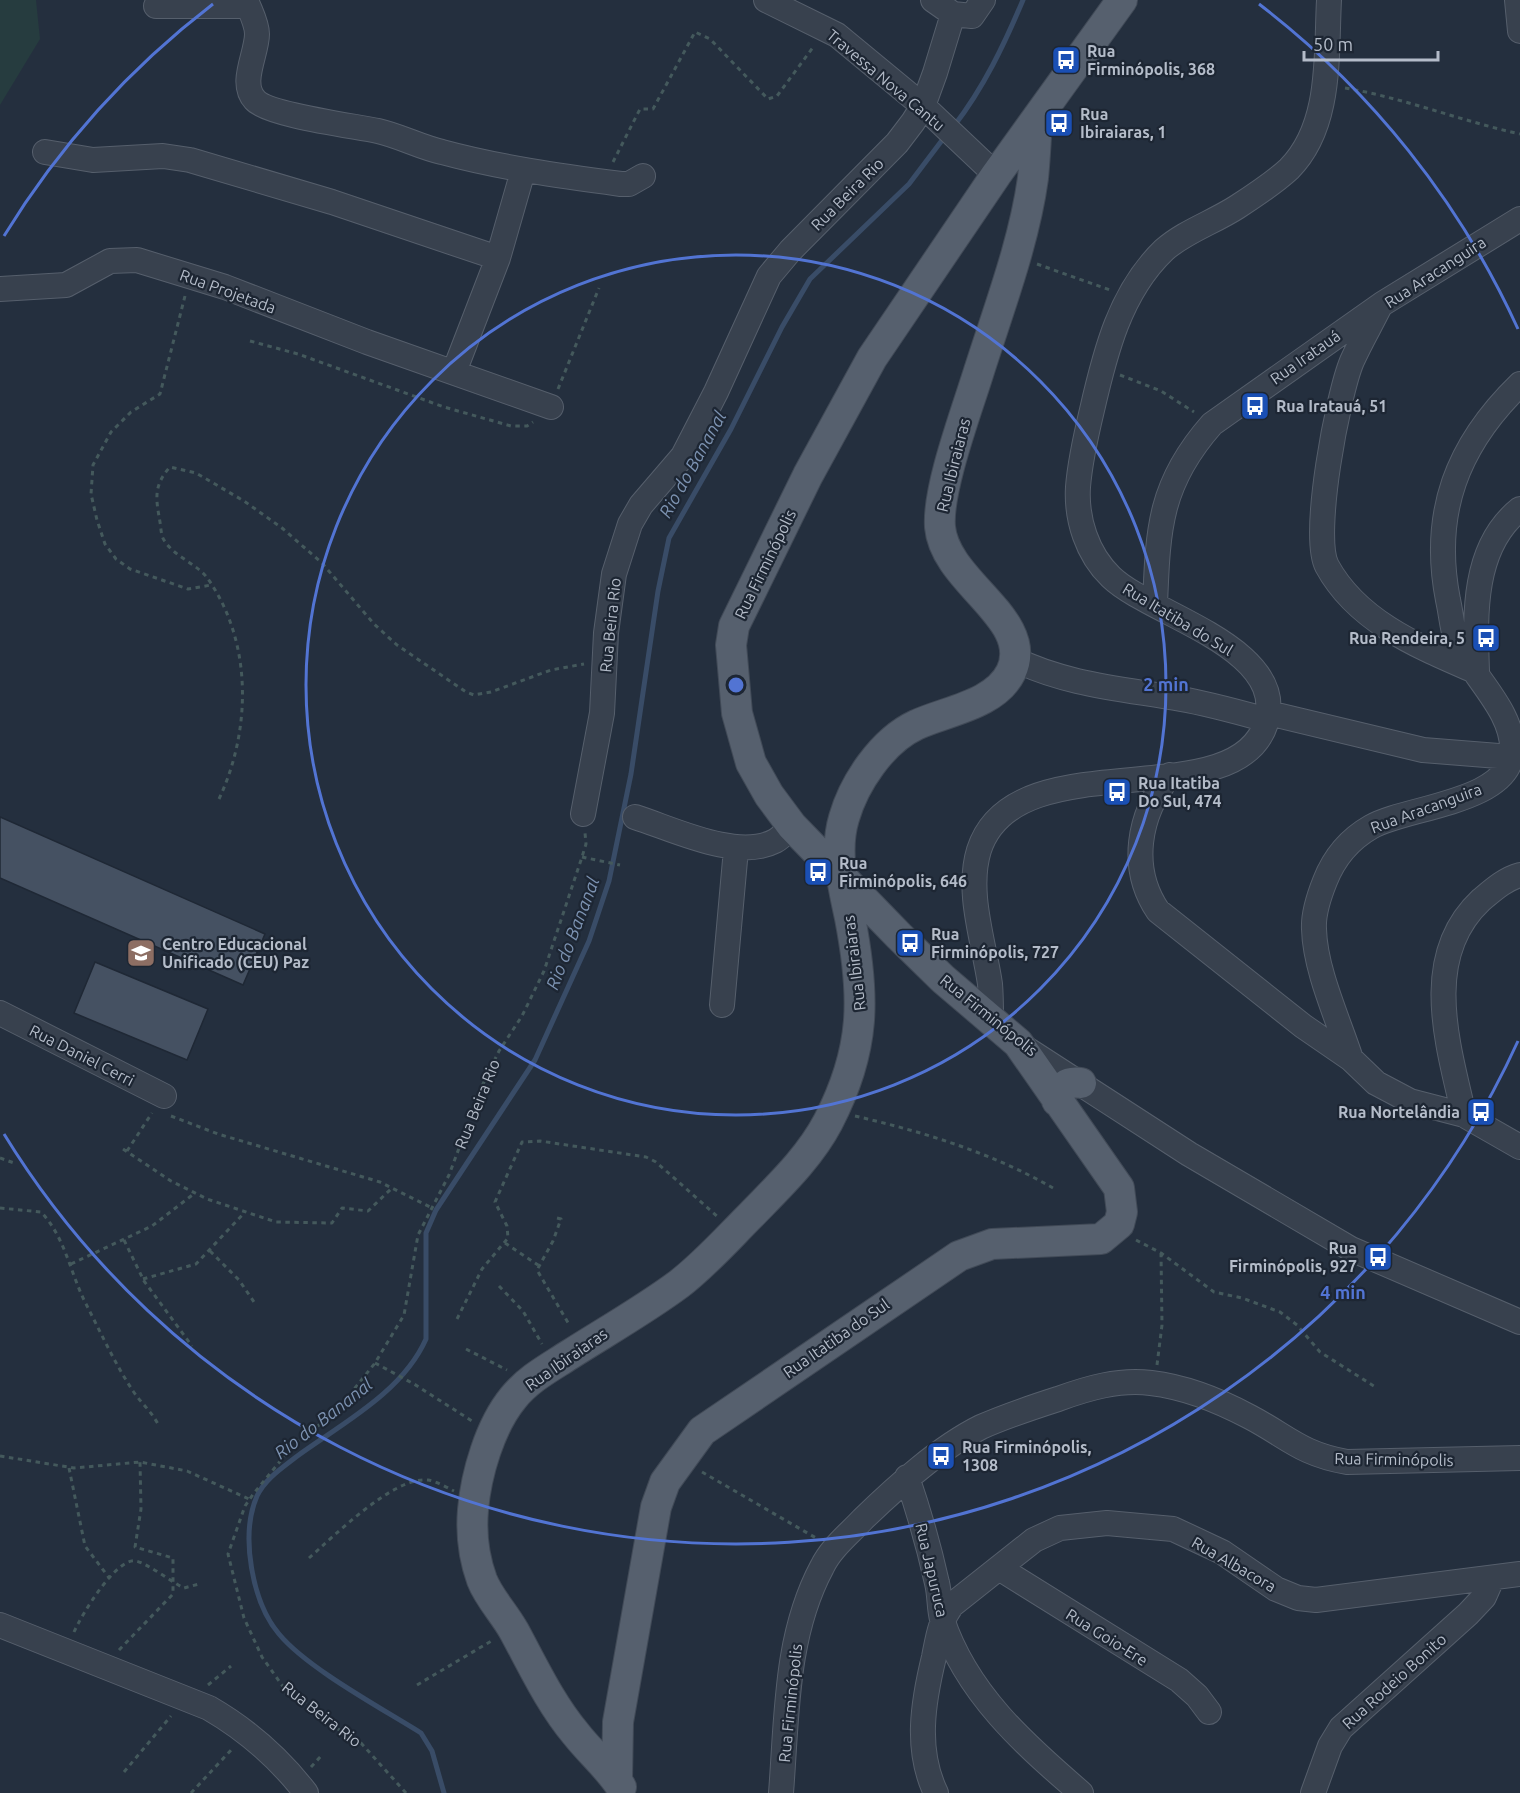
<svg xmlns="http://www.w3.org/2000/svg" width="1520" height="1793" viewBox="0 0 1520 1793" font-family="Ubuntu,sans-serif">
<rect width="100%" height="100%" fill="#242f3e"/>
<path fill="#263c3f" d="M0 0H36L40 39 0 105Z"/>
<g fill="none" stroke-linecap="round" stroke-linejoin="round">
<path stroke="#394c67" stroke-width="5" d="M954 126C984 87 1004 45 1023 0
M444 1793 432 1751 421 1733C381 1708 307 1668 279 1634 252 1602 240 1535 257 1496 265 1479 282 1468 296 1457 341 1424 402 1393 426 1339V1233L436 1210 535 1060 589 941 609 881 631 774 658 591 669 538 731 429 782 327 810 279 909 184 946 135"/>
</g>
<path fill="#455162" stroke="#1f2835" stroke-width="1.5" d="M0 817 265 934 243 985 0 878Z
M95 962 208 1009 187 1060 74 1013Z"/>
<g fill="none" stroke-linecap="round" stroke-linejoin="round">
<g stroke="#565f6c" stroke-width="26">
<path id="minor" d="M246 0C250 11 257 23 257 34 257 54 239 83 255 100 268 115 355 126 378 131 400 136 420 147 442 152 501 168 561 176 621 184H629L643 176
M766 0 837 35 923 106 996 175
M933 0 953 14
M1517 0 1520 31
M156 6H248
M953 14 972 16 983 0
M45 152 93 160 163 156 190 160 332 202 498 258
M0 289 66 285 110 261 137 260 225 287 367 342 551 407
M1379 308C1370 326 1360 343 1352 361 1338 394 1311 536 1327 566 1358 623 1422 648 1477 672
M454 372 498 258 523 171
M1155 605C1158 529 1159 484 1212 424L1382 304 1520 219
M1014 659C1066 685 1125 689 1181 699 1210 704 1238 712 1267 720
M1477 671C1475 616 1472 547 1520 509
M1268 713 1423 750 1511 757
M1170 775C1138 815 1129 868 1158 911L1303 1026 1351 1059 1376 1083 1410 1101 1464 1115 1520 1147
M583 814 602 713 606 633 614 574 630 524 641 505 683 456 716 392 769 276 790 251 897 143 913 122 923 106 935 73 953 14
M635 817C673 829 737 861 775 841 781 838 787 831 792 826
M722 1005 736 849
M0 1013 164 1096
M991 1019C991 1007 991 995 990 984 984 942 966 892 979 850 1015 738 1236 819 1266 723 1289 647 1150 615 1111 577 1087 554 1076 519 1078 487 1080 461 1086 435 1092 410 1105 353 1120 292 1164 250 1184 232 1214 222 1237 207 1254 196 1274 183 1289 169 1332 126 1326 55 1329 0
M1022 1046 1189 1154 1351 1249 1520 1322
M1351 1059C1338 1019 1315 970 1314 929 1313 913 1319 896 1325 881 1334 858 1350 839 1371 827 1405 807 1509 803 1512 752 1515 711 1469 674 1456 640 1452 628 1451 613 1448 600 1431 513 1457 445 1520 384
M1464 1115C1448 1045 1420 957 1481 900 1493 890 1505 879 1520 875
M907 1477C919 1512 929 1547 937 1583 940 1595 939 1608 942 1619 966 1693 1025 1745 1081 1793
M999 1568 1179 1680 1197 1696 1209 1712
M0 1625 209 1708C247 1730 279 1758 306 1793
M781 1793C787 1717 785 1636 822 1567 831 1548 849 1534 863 1519 897 1486 939 1448 981 1427 1006 1416 1033 1407 1058 1399 1088 1388 1119 1379 1151 1383 1185 1387 1220 1401 1250 1417 1288 1437 1301 1454 1347 1462L1520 1458
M936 1793C915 1750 923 1702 934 1657 938 1637 940 1621 952 1605L1034 1540 1060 1528 1107 1523 1173 1529 1222 1552 1276 1589 1298 1598 1316 1600 1520 1574
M1313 1793 1330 1746 1341 1728 1468 1614 1484 1597 1492 1579"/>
</g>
<g stroke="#414a57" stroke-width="32">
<path id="major" d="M1057 1101C1059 1087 1067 1081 1081 1083
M617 1780 618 1722 656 1507 665 1482 702 1431 959 1256 992 1244 1101 1239 1119 1224 1122 1212 1119 1188 1018 1043 943 979 899 936 792 826 769 795 751 763 737 713 731 645 734 626 808 475 872 358 996 175 1122 0
M621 1787C609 1768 590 1752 576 1734 550 1703 533 1666 514 1631 504 1613 489 1598 482 1580 474 1558 471 1533 473 1510 476 1474 490 1426 513 1398 528 1379 549 1368 569 1355 605 1332 644 1310 679 1284 705 1264 728 1238 751 1215 779 1186 809 1158 828 1122 866 1049 865 996 850 918 843 885 834 851 844 818 854 783 882 741 916 725 946 711 995 705 1011 672 1036 619 945 583 940 527 937 489 967 410 979 371 999 308 1024 243 1033 178 1035 158 1036 138 1037 118"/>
</g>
<path stroke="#44595c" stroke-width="3" stroke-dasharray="4.5 4.5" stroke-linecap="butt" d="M1345 88C1404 98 1461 121 1520 134
M613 162 640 109H653L695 32 710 39 768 99 777 96 814 46
M1037 264 1110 290
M185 296 160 394 131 412 111 432 93 465 91 494 97 520 105 544 116 559 130 569 188 589 211 585
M250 341 298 354 444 407 511 426H527L533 422
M1120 375 1161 391 1194 412
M558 389 599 288
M219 799C251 731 253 643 208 579 198 564 174 557 164 540 161 536 161 528 160 522 156 499 153 486 170 467L196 473 244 501 282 528 322 563 374 624 397 645 466 692 474 695 491 692 551 670 584 664
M582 857 620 865
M171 1116 218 1134 380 1182 432 1208
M855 1116C924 1132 992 1153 1053 1188
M123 1149 171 1181 207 1199 276 1222 332 1223 342 1208 368 1211 392 1188
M127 1151 152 1113
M0 1158 17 1164
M0 1208 41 1212C65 1237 70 1272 85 1302 100 1331 115 1364 133 1391 141 1403 151 1411 158 1424
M557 1218 561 1219 553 1241 537 1270 570 1326
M124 1240 144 1281 192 1346
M1136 1240 1161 1253 1214 1292 1242 1298 1280 1312 1297 1325 1320 1352 1377 1388
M505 1243 538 1265
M210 1251 239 1280 256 1305
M71 1264 152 1226 195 1193
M143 1279 196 1264 245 1212
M499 1286 523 1311 542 1344
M457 1319 482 1269 508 1238 507 1226 495 1202 522 1142 540 1141 646 1157 656 1162 718 1217
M466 1349 507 1370
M375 1363 414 1384 472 1421
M1157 1365 1162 1325 1161 1253
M0 1456 74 1468 140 1462 187 1471 249 1499
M69 1468 85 1546 110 1579
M702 1472 816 1538
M309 1558C334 1536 394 1476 428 1480 436 1481 446 1487 454 1491
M74 1632C81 1616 116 1557 136 1561 149 1564 171 1582 184 1588L199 1584
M119 1650 173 1594V1558L135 1547 141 1509 140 1462
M208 1685 231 1666
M417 1685 493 1640
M311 1767 322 1755
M124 1772 171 1716
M191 1793 233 1748
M406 1793 361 1743 333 1726 308 1704 284 1688 262 1657 244 1618 228 1554 245 1506 254 1493 296 1442 334 1414 375 1363 404 1315 418 1235 449 1175 483 1084 499 1051 522 1016 544 971 582 857 586 844 585 833"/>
<use href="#minor" stroke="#38414e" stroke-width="24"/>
<use href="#major" stroke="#56606e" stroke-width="30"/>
</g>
<g fill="none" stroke="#5274d3" stroke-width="3">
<circle cx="736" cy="685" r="430"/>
<path d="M1518 1041A859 859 0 0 1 4 1134M4 236A859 859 0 0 1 213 4M1259 4A859 859 0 0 1 1518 329"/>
</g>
<defs>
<g id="bus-square" transform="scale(1.5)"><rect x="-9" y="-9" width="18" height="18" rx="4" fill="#1a4fb4" stroke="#1d2633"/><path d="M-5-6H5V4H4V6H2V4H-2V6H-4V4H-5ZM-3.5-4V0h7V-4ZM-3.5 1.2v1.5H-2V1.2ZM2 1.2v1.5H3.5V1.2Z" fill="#fff"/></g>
<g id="school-square" transform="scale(1.5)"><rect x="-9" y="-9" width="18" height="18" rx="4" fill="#8d6e63" stroke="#1d2633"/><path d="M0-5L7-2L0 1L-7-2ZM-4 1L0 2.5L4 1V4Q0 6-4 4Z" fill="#fff"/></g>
</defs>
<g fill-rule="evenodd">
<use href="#bus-square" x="1066" y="60"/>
<use href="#bus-square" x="1059" y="123"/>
<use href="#bus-square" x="1255" y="406"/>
<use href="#bus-square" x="1486" y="638"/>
<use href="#bus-square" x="1117" y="792"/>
<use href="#bus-square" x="818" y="872"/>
<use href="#bus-square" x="910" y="943"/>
<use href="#school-square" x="141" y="953"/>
<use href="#bus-square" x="1481" y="1112"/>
<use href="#bus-square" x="1378" y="1257"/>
<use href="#bus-square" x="941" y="1456"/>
</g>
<g text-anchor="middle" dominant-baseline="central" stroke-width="4.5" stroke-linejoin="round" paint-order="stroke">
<g font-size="16" font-weight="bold" fill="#b4bcc9" stroke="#1d2633" text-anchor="start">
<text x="1087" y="51">Rua<tspan x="1087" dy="18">Firminópolis, 368</tspan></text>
<text x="1080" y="114">Rua<tspan x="1080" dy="18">Ibiraiaras, 1</tspan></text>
<text x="1276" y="406">Rua Iratauá, 51</text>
<text x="1465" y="638" text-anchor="end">Rua Rendeira, 5</text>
<text x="1138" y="783">Rua Itatiba<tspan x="1138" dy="18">Do Sul, 474</tspan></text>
<text x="839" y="863">Rua<tspan x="839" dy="18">Firminópolis, 646</tspan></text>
<text x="931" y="934">Rua<tspan x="931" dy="18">Firminópolis, 727</tspan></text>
<text x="162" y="944">Centro Educacional<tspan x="162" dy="18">Unificado (CEU) Paz</tspan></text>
<text x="1460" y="1112" text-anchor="end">Rua Nortelândia</text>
<text x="1357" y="1248" text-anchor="end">Rua<tspan x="1357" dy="18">Firminópolis, 927</tspan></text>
<text x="962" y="1447">Rua Firminópolis,<tspan x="962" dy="18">1308</tspan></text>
</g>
<g font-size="16" fill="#b4bcc9" stroke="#1d2633">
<text transform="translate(886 80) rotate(40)">Travessa Nova Cantu</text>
<text transform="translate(847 194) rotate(-45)">Rua Beira Rio</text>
<text transform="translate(1435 272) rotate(-33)">Rua Aracanguira</text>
<text transform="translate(228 291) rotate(20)">Rua Projetada</text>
<text transform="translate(1305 357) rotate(-35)">Rua Iratauá</text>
<text transform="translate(953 465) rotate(-76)">Rua Ibiraiaras</text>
<text transform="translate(765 564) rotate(-64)">Rua Firminópolis</text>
<text transform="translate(1178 619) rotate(31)">Rua Itatiba do Sul</text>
<text transform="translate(610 625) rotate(-84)">Rua Beira Rio</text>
<text transform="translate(1426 808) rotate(-20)">Rua Aracanguira</text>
<text transform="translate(854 963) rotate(-97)">Rua Ibiraiaras</text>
<text transform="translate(989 1015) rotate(39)">Rua Firminópolis</text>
<text transform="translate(82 1055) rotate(27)">Rua Daniel Cerri</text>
<text transform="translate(477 1104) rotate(-68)">Rua Beira Rio</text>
<text transform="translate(836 1338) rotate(-35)">Rua Itatiba do Sul</text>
<text transform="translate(566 1359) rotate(-35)">Rua Ibiraiaras</text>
<text transform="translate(1394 1459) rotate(1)">Rua Firminópolis</text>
<text transform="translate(1234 1564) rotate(30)">Rua Albacora</text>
<text transform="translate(932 1570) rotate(77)">Rua Japuruca</text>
<text transform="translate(1107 1637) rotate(32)">Rua Goio-Ere</text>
<text transform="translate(1394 1681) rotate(-42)">Rua Rodeio Bonito</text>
<text transform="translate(790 1703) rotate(-84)">Rua Firminópolis</text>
<text transform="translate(322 1714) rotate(38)">Rua Beira Rio</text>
</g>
<g font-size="18" font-style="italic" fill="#7c92b1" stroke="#1d2633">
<text transform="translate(692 464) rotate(-61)">Rio do Bananal</text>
<text transform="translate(572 933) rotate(-69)">Rio do Bananal</text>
<text transform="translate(323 1418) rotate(-38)">Rio do Bananal</text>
</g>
</g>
<circle cx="736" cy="685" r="9" fill="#5274d3" stroke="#1d2633" stroke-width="3"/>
<g font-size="18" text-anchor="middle" font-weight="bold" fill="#5274d3" stroke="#1d2633" stroke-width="4.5" stroke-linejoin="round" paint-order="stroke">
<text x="1166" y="691">2 min</text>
<text x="1343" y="1299">4 min</text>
</g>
<path d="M1304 51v9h134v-9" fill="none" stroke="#b4bcc9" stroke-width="3"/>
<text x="1313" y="51" font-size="18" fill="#b4bcc9" stroke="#1d2633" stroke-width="4.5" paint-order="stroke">50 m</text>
</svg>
